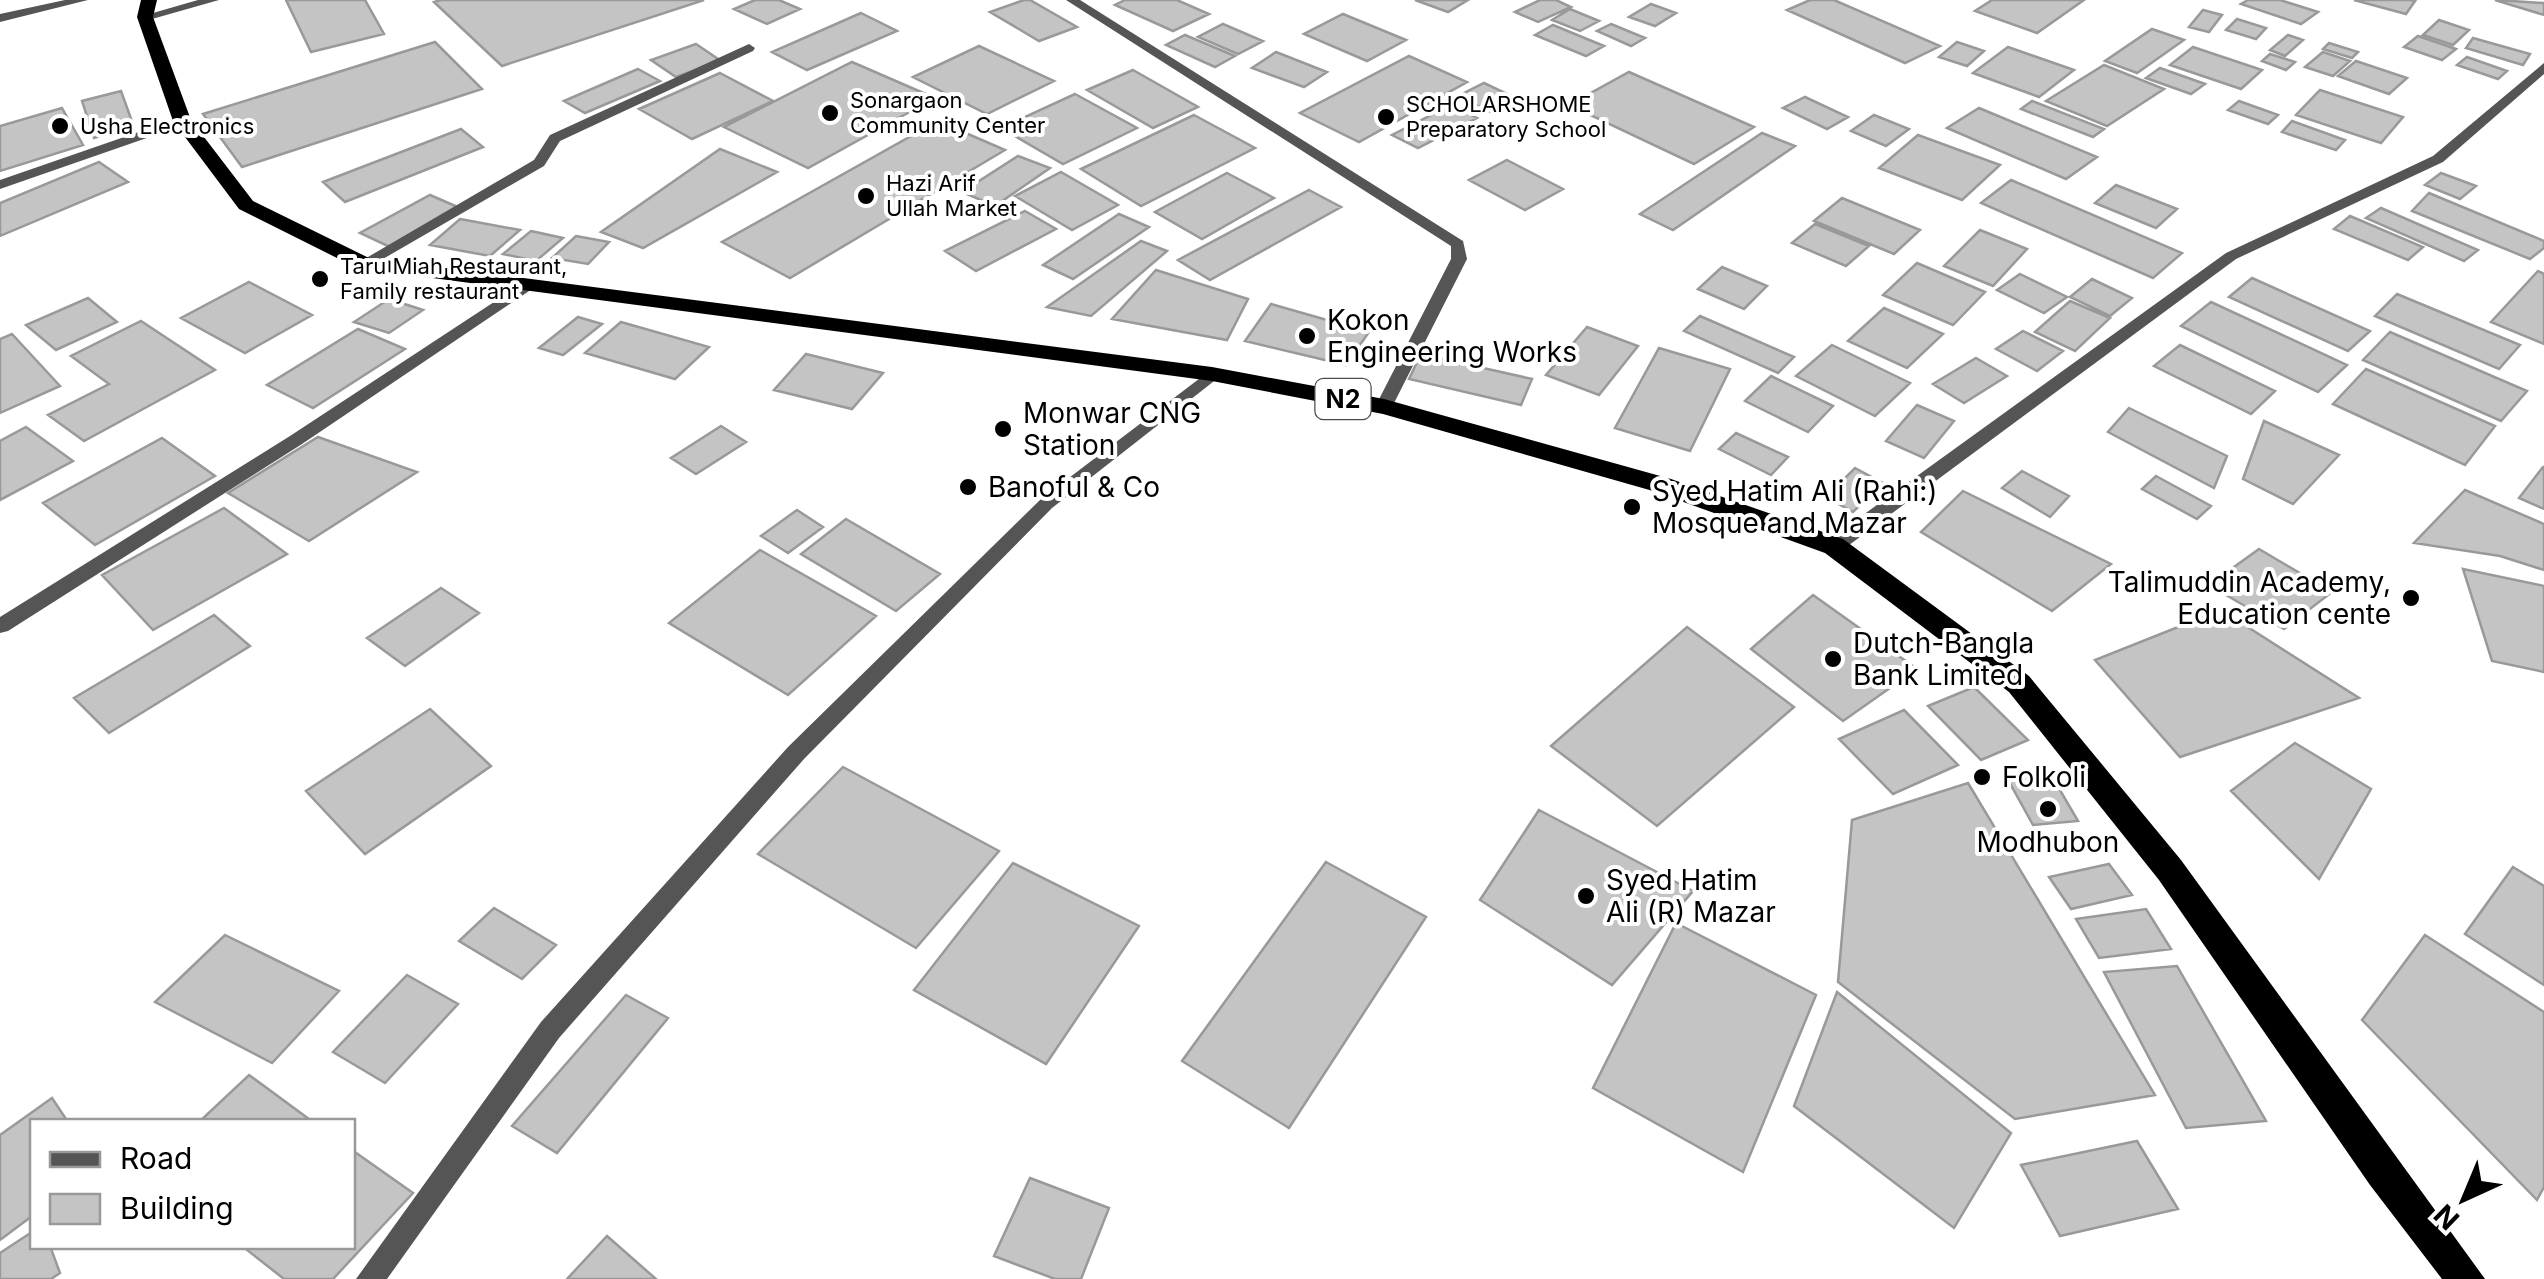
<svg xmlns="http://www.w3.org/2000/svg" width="2544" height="1279" viewBox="0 0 2544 1279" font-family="Inter,sans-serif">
<rect width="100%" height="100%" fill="#fff"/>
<path fill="#c4c4c4" stroke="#999" stroke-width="2.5" d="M286 0H365L384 34 311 52Z
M441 0H704L502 66 434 2Z
M755 0H779L800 9 767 24 734 9Z
M1024 0H1030L1077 27 1039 41 990 12Z
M1125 0H1177L1209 14 1173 31 1115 5Z
M1415 0H1468L1448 12Z
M1540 0H1556L1571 7 1538 22 1515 12Z
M1810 0H1834L1940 46 1905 63 1787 10Z
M1992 0H2084L2037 33 1975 11Z
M2248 0H2280L2318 12 2301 24 2241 4Z
M2354 0H2410L2415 1 2406 14Z
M2495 0 2544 3V15Z
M1651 4 1676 13 1655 26 1629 17Z
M1570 9 1599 21 1580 31 1552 20Z
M2203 10 2222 15 2209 32 2189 27Z
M861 13 897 31 807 70 772 52Z
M1343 14 1406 40 1367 61 1304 34Z
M2237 19 2266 28 2256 39 2226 30Z
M2439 20 2469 30 2453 45 2423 35Z
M1223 24 1263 41 1238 54 1198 37Z
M1611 24 1645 38 1631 46 1597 31Z
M1553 25 1604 46 1586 56 1535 35Z
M2152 29 2184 40 2137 73 2105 61Z
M1185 35 1235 56 1215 67 1166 45Z
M2288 35 2303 40 2285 56 2270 50Z
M2418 36 2456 49 2442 60 2404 47Z
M2473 38 2530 54 2523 65 2466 48Z
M435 42 482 89 242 167 203 114Z
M1957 42 1984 51 1967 66 1939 57Z
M2329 43 2358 52 2352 58 2323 49Z
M696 44 721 61 676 77 651 60Z
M979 46 1054 81 987 114 913 77Z
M2008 47 2074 70 2039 97 1973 73Z
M2193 47 2262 70 2241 89 2170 65Z
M1276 52 1327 72 1304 87 1252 68Z
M2323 52 2350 61 2333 76 2305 67Z
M2270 54 2295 62 2286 70 2262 61Z
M1409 56 1467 82 1359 142 1300 113Z
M2467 57 2507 71 2498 79 2457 65Z
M2356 61 2407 78 2389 94 2338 76Z
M852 62 935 98 808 168 724 127Z
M2104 65 2164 89 2107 126 2046 101Z
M2160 68 2205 84 2191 94 2146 78Z
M638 69 660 81 585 113 564 101Z
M1133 70 1198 107 1153 128 1087 90Z
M1629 72 1754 127 1694 164 1569 105Z
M720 73 773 101 692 139 639 109Z
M1484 83 1520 100 1495 114 1458 96Z
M2320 90 2403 117 2381 143 2296 115Z
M121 91 134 127 94 138 82 101Z
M1075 94 1137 128 1063 164 1001 128Z
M1805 97 1848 117 1827 129 1783 108Z
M2032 101 2104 129 2093 137 2021 109Z
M2239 101 2278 115 2268 124 2228 110Z
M1451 105 1477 118 1418 148 1392 135Z
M62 108 83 145 0 171V126Z
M1979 108 2097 157 2066 179 1947 128Z
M1194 115 1255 148 1141 206 1081 169Z
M1874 115 1909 129 1886 146 1851 131Z
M938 121 1005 150 790 278 722 242Z
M2292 121 2345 140 2336 150 2282 132Z
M461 129 483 147 345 202 323 182Z
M1762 133 1795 146 1673 230 1640 214Z
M1918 135 2000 165 1962 200 1879 168Z
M720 149 777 172 643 248 601 232Z
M1018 156 1050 168 995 206 962 192Z
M1507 160 1563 189 1525 210 1469 180Z
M99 162 128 182 0 236V203Z
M1061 172 1118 205 1072 230 1015 196Z
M1227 173 1274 198 1202 239 1155 212Z
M2441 173 2476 186 2460 199 2425 185Z
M2011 180 2182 253 2153 278 1981 203Z
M2116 185 2177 209 2156 228 2095 203Z
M1309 190 1341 207 1210 280 1178 260Z
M2429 193 2544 241V248L2530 259 2412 211Z
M430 195 460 208 390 247 360 233Z
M1842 198 1920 230 1894 254 1814 221Z
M2381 208 2478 250 2464 261 2366 218Z
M1025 211 1056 229 976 271 945 251Z
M1119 214 1149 227 1073 279 1043 265Z
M2350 216 2423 247 2408 260 2334 229Z
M460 219 520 230 490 256 430 245Z
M1815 224 1869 246 1846 266 1792 243Z
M1980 230 2027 249 1993 286 1944 266Z
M531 231 563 238 536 261 503 254Z
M576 236 609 242 588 264 552 258Z
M1141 241 1167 251 1091 316 1047 307Z
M1917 263 1985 292 1953 325 1883 295Z
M1722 267 1767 286 1744 309 1698 289Z
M1156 270 1248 299 1227 340 1112 319Z
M2538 271 2544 274V344L2491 322Z
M2020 274 2067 297 2044 313 1997 290Z
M2252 278 2370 331 2348 351 2229 297Z
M2092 279 2132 298 2110 316 2070 297Z
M249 282 312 315 245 353 181 318Z
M2397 294 2520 345 2499 369 2375 316Z
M88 298 117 322 56 350 26 325Z
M389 299 423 310 389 333 354 322Z
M2070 301 2110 318 2075 351 2035 332Z
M2211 302 2347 365 2318 392 2181 326Z
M1271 304 1369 332 1346 365 1245 341Z
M1884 308 1943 334 1907 368 1848 341Z
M1700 316 1794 357 1778 373 1684 331Z
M578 317 602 324 563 355 539 348Z
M141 321 215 370 84 441 48 415 109 384 71 356Z
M621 322 709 347 675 379 585 353Z
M1587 327 1638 346 1599 395 1546 375Z
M358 329 405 349 313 408 267 385Z
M2023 331 2063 351 2037 371 1996 349Z
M2390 332 2527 391 2501 421 2363 360Z
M12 334 60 386 0 413V339Z
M1832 345 1910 383 1875 416 1796 376Z
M2180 345 2275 391 2251 414 2154 366Z
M1659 348 1730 369 1690 451 1615 428Z
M806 354 883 373 852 409 774 390Z
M1421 354 1532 379 1521 405 1409 379Z
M1976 358 2007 376 1964 403 1933 384Z
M2366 369 2495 426 2465 465 2333 404Z
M1771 376 1833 406 1808 432 1745 401Z
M1917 405 1954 421 1924 458 1886 441Z
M2129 408 2227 456 2214 488 2108 432Z
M2264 421 2339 455 2293 504 2243 479Z
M721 426 746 442 696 474 671 458Z
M26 427 73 461 0 500V441Z
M1736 433 1788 457 1771 475 1719 449Z
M318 437 417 472 309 541 228 493Z
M162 438 215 476 95 545 43 503Z
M2543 467H2544V509L2519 498Z
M1855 468 1883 483 1853 512 1826 497Z
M2022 471 2069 496 2050 517 2002 488Z
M2156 476 2211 506 2197 519 2142 489Z
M2465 490 2544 524V570L2500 556 2414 543Z
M1963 491 2111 564 2052 611 1921 532Z
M224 508 287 554 153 630 102 575Z
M797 510 823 527 788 553 761 536Z
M846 519 940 574 896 611 801 554Z
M2259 549 2332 592 2284 629 2209 585Z
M760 550 876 616 788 695 669 623Z
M2463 569 2544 586V672L2492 661Z
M441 588 479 613 405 666 367 638Z
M1813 595 1917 669 1843 721 1751 649Z
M2221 610 2359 698 2180 757 2095 660Z
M214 615 250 646 109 733 74 698Z
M1687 627 1794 707 1657 826 1551 746Z
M1974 687 2028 740 1981 760 1928 706Z
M430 709 491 766 365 854 306 791Z
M1904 710 1958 765 1893 794 1839 739Z
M2295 743 2371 789 2319 879 2231 791Z
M843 767 999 851 916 948 758 854Z
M2050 773 2078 821 2033 825 2007 778Z
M1968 783 2155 1095 2015 1119 1838 982 1852 820Z
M1539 810 1693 891 1612 985 1480 900Z
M1326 862 1426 917 1289 1128 1182 1061Z
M1013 863 1139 926 1046 1064 914 990Z
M2109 864 2132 895 2071 909 2049 877Z
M2513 867 2544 886V985L2465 934Z
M494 908 556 945 522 979 459 941Z
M2146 909 2171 949 2099 958 2076 919Z
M1676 923 1816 995 1743 1172 1593 1088Z
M225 935 339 991 272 1063 155 1002Z
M2425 935 2544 1012V1187L2537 1200 2362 1020Z
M2177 966 2266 1121 2186 1128 2104 972Z
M407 975 458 1004 385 1083 333 1052Z
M1837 992 2011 1133 1954 1228 1794 1106Z
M626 995 668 1018 557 1153 512 1126Z
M249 1075 313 1122H199Z
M52 1098 68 1122H32V1216L0 1240V1135Z
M2137 1141 2178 1209 2060 1236 2021 1165Z
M352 1150 413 1193 333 1279H284L242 1246H352Z
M1030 1178 1109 1208 1081 1279H1055L994 1256Z
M32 1232V1246H50L60 1273 51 1279H0V1253Z
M607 1236 656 1279H567Z"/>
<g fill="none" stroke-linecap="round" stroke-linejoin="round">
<path fill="#555" fill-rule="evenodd" d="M65 0H88L0 22V14Z
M198 0H219L145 21 139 17Z
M1066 0H1080L1463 241 1467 259 1390 411H1378L1375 407 1451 259V246Z
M749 44 755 48 753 51 560 141 544 166 369 267 364 269 356 264 534 160 550 135Z
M2544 63V74L2443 162 2236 259 1841 551H1827L1825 546 1827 541 2226 253 2433 156Z
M182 117 187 118V124L0 189V180Z
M526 281 532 283V289L302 444 8 631 0 633V617L290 436Z
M1212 369 1218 370V378L1052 508 804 759 559 1038 387 1279H356L541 1022 788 747 1040 500Z"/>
<path fill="#000" fill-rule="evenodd" d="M141 0H157L153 17 191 120 253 201 369 258 1212 367 1384 399 1671 479 1843 539 2029 676 2181 860 2485 1279H2442L2370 1185 2159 880 2009 692 1825 553 1653 491 1383 414 1212 381 357 268 239 209 173 121 137 17Z"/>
</g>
<g fill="#000" stroke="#fff" stroke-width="4">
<circle cx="830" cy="113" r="10"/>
<circle cx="1386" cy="117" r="10"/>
<circle cx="60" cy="126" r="10"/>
<circle cx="866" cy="196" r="10"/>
<circle cx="320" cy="279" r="10"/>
<circle cx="1307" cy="336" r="10"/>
<circle cx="1003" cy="429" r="10"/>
<circle cx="968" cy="487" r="10"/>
<circle cx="1632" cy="507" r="10"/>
<circle cx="2411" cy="598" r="10"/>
<circle cx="1833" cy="659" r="10"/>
<circle cx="1982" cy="777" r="10"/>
<circle cx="2048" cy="809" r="10"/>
<circle cx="1586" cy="896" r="10"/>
</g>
<g text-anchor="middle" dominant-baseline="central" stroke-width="8" stroke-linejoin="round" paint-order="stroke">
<g font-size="22" fill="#000" stroke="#fff" text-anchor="start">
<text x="850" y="100">Sonargaon<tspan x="850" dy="25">Community Center</tspan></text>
<text x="1406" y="104">SCHOLARSHOME<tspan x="1406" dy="25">Preparatory School</tspan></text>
<text x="80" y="126">Usha Electronics</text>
<text x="886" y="183">Hazi Arif<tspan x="886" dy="25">Ullah Market</tspan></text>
<text x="340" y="266">Taru Miah Restaurant,<tspan x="340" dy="25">Family restaurant</tspan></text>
</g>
<rect fill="#fff" stroke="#4c4c4c" stroke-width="2.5" x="1315.5" y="379" width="55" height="40" rx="8"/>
<g font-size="25" font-weight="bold" fill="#000">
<text x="1343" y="399">N2</text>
</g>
<g font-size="28" fill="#000" stroke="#fff" text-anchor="start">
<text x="1327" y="320">Kokon<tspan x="1327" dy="32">Engineering Works</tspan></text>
<text x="1023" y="413">Monwar CNG<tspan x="1023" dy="32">Station</tspan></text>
<text x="988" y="487">Banoful &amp; Co</text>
<text x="1652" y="491">Syed Hatim Ali (Rahi:)<tspan x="1652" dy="32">Mosque and Mazar</tspan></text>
<text x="2391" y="582" text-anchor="end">Talimuddin Academy,<tspan x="2391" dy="32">Education cente</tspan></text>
<text x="1853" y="643">Dutch-Bangla<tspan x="1853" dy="32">Bank Limited</tspan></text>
<text x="2002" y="777">Folkoli</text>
<text x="2048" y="842" text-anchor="middle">Modhubon</text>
<text x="1606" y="880">Syed Hatim<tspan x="1606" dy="32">Ali (R) Mazar</tspan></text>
</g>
</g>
<rect x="30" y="1119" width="325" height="130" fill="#ffffff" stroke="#999999" stroke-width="2.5"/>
<rect x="50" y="1152" width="50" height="15" fill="#555555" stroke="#999999" stroke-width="2.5"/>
<text x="120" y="1169" font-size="30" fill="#000000">Road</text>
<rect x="50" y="1194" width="50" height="30" fill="#c4c4c4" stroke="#999999" stroke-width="2.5"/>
<text x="120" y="1219" font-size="30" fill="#000000">Building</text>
<g transform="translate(2464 1199) rotate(224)" stroke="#ffffff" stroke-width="8" paint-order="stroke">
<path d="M0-8L18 38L0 25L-18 38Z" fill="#000000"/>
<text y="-15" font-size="28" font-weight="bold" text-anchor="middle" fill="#000000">N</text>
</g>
</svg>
